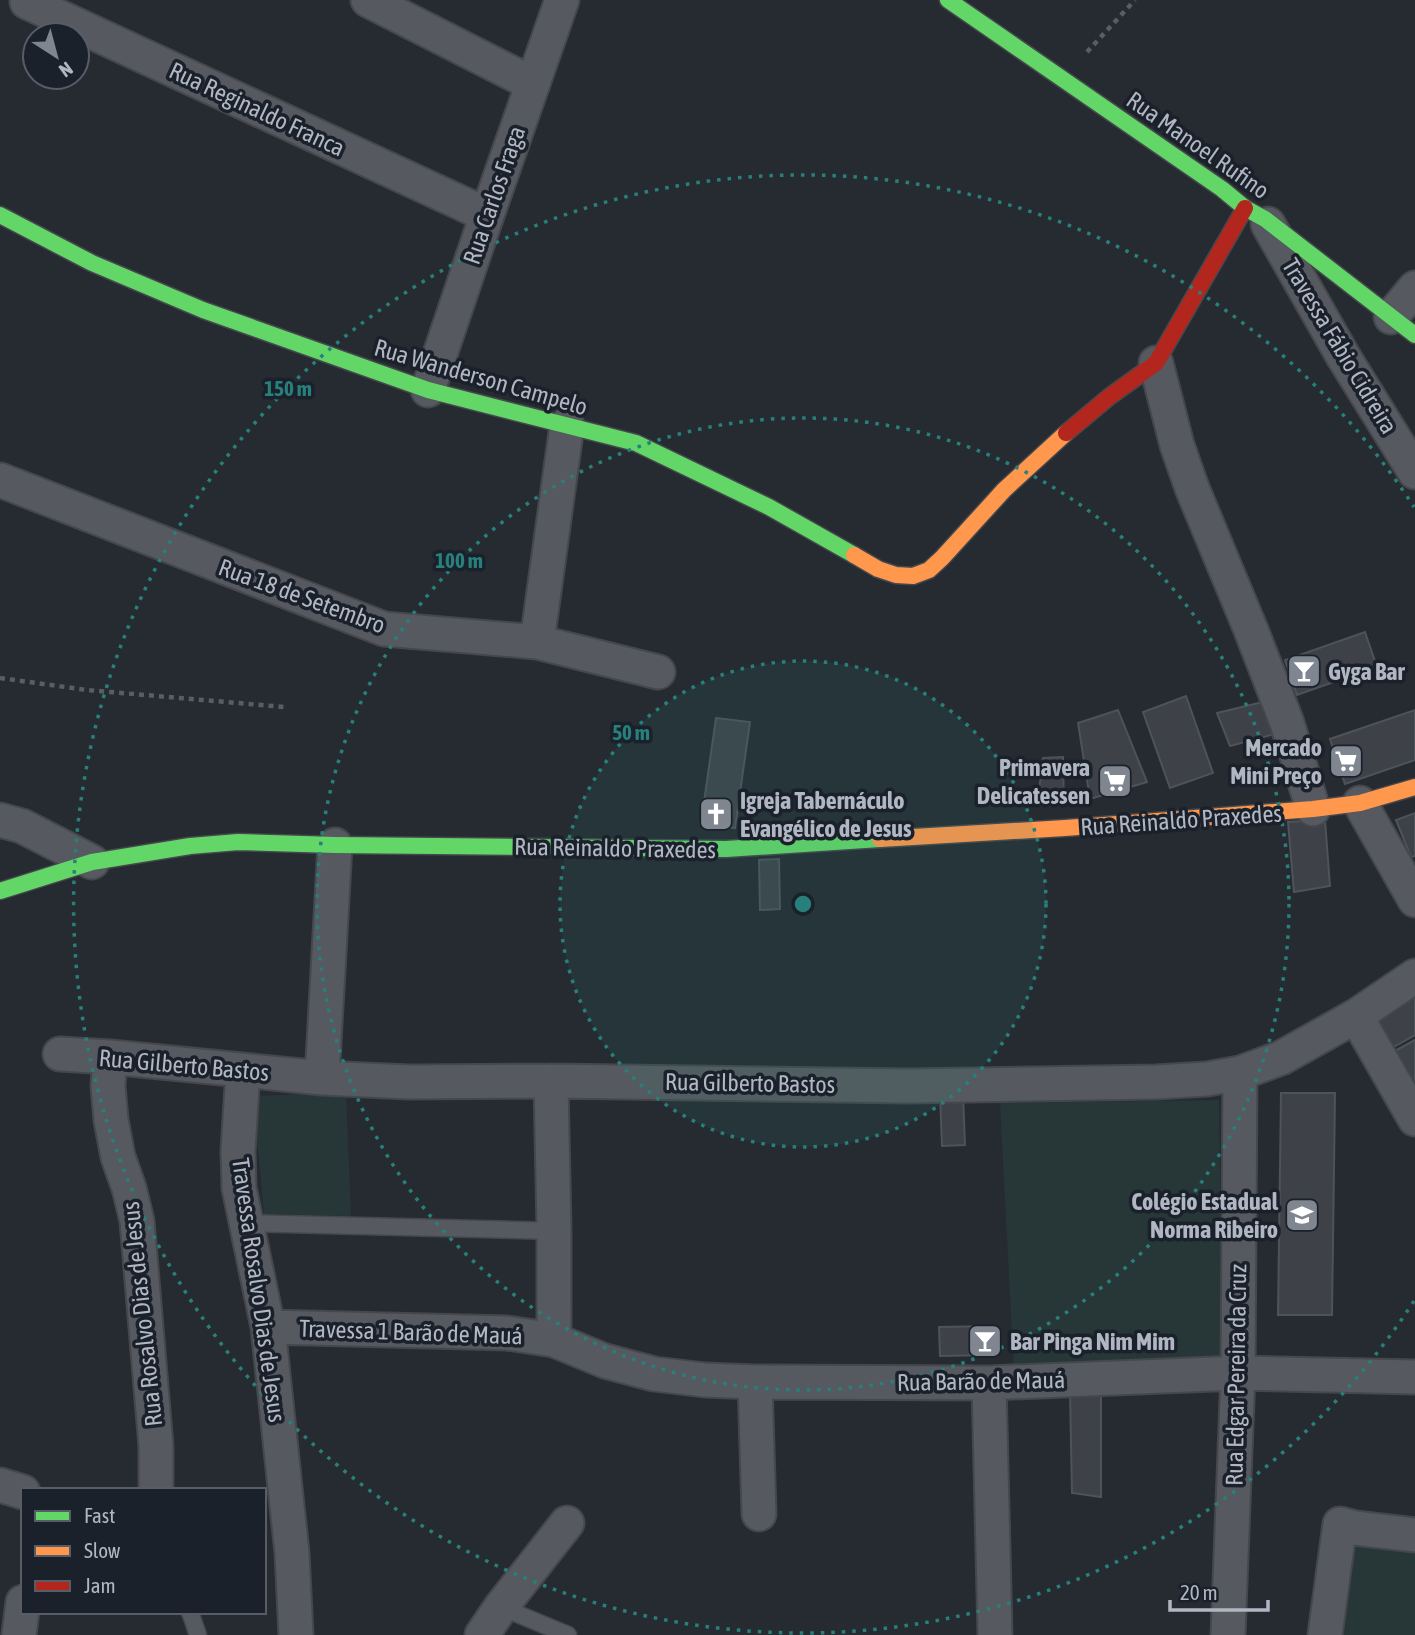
<svg xmlns="http://www.w3.org/2000/svg" width="1415" height="1635" viewBox="0 0 1415 1635" font-family="'Asap Condensed',sans-serif">
<rect width="100%" height="100%" fill="#262b31"/>
<path fill="#273637" d="M346 1092 351 1216 264 1214 253 1096Z
M1219 1100 1222 1365 1014 1373 1000 1103Z
M1340 1524 1415 1533V1635H1325Z"/>
<path fill="#3e4248" stroke="#4e5259" stroke-width="2" d="M1365 632 1377 667 1297 695 1285 660Z
M1186 696 1213 773 1170 788 1143 712Z
M1263 702 1275 734 1230 746 1217 713Z
M1118 710 1147 782 1090 799 1078 723Z
M1415 710V760L1345 784 1330 739Z
M716 718 750 722 735 828 701 823Z
M1063 757 1064 806H1037L1043 758Z
M1415 813V856L1411 857 1396 820Z
M1325 820 1330 886 1294 892 1288 822Z
M779 859 780 909 760 910 759 860Z
M1415 995V1035L1390 1049 1373 1018Z
M1415 1040V1080L1411 1082 1393 1052Z
M1281 1093H1335L1332 1315H1278Z
M963 1094 965 1145 942 1146 940 1095Z
M991 1326 992 1355 940 1356 939 1327Z
M1101 1392V1497L1072 1493 1070 1393Z"/>
<g fill="none" stroke-linecap="round" stroke-linejoin="round">
<g stroke="#44474c" stroke-width="19">
<path id="lane" d="M245 1223 554 1231
M501 1607 568 1635
M190 1612 198 1635"/>
</g>
<g stroke="#44474c" stroke-width="37">
<path id="street" d="M368 0 533 84
M27 2 487 215
M1268 224 1343 356 1415 472
M1391 317 1415 288
M1156 363 1177 445 1192 488 1251 630 1287 723 1313 809
M428 390 487 215 562 0
M0 480 384 629 537 642 658 672
M537 642 567 425
M1360 803 1415 900
M0 820 22 826 92 862
M1356 1016 1415 1119
M60 1054 110 1057 322 1078 409 1082 551 1081 907 1086 1156 1082 1207 1079 1240 1073 1281 1058 1356 1016 1415 976
M110 1057 108 1086 111 1120 118 1157 129 1188 137 1221 156 1446V1490
M243 1071 238 1151 239 1188 268 1327 292 1553 296 1635
M322 1078 335 845
M551 1081 554 1231V1340
M268 1327 507 1333 554 1340 605 1361 654 1374 705 1380 755 1382 989 1383 1238 1373 1415 1377
M755 1382 759 1514
M989 1383 995 1635
M0 1485 23 1492
M19 1635 23 1602
M482 1635 501 1607 567 1523
M1228 1635 1238 1373 1240 1073
M1325 1635 1340 1524 1355 1528 1415 1535"/>
</g>
<g stroke="#44474c" stroke-width="19">
<path id="fast" d="M948 0 1222 189 1245 208 1265 219 1415 335
M0 215 92 263 203 310 428 390 636 443 769 507 854 555
M0 891 92 862 190 846 238 842 335 845 726 849 880 839"/>
</g>
<g stroke="#44474c" stroke-width="19">
<path id="slow" d="M854 555 878 569 896 575 913 576 929 570 942 558 1004 490 1066 433
M880 839 1065 828 1313 809 1360 803 1415 787"/>
</g>
<g stroke="#44474c" stroke-width="19">
<path id="jam" d="M1066 433 1109 397 1156 363 1245 208"/>
</g>
<path stroke="#5a5e63" stroke-width="4.5" stroke-dasharray="5 5" stroke-linecap="butt" d="M1087 52 1135 0
M0 678 87 690 284 707"/>
<use href="#lane" stroke="#56595f" stroke-width="16"/>
<use href="#street" stroke="#56595f" stroke-width="33"/>
<use href="#fast" stroke="#63d668" stroke-width="16"/>
<use href="#slow" stroke="#ff974d" stroke-width="16"/>
<use href="#jam" stroke="#b3261e" stroke-width="16"/>
</g>
<circle cx="803" cy="904" r="243" fill="#27807b" fill-opacity=".12"/>
<g fill="none" stroke="#27807b" stroke-width="3.5" stroke-dasharray="3.5 7">
<circle cx="803" cy="904" r="243"/>
<circle cx="803" cy="904" r="486"/>
<path d="M1414 1301A729 729 0 1 1 1414 507"/>
</g>
<defs>
<g id="bar-square" transform="scale(1.75)"><rect x="-9" y="-9" width="18" height="18" rx="4" fill="#808690" stroke="#1b212b"/><path d="M-6-5H6L.8 .8V4.5H3.5V6h-7V4.5H-.8V.8Z" fill="#fff"/></g>
<g id="supermarket-square" transform="scale(1.75)"><rect x="-9" y="-9" width="18" height="18" rx="4" fill="#808690" stroke="#1b212b"/><path d="M-6-5.5h2.5l.6 2H6L4.5 2H-2.5L-4.4-4H-6ZM-1.5 3.2a1.3 1.3 0 1 0 .1 0ZM3 3.2a1.3 1.3 0 1 0 .1 0Z" fill="#fff"/></g>
<g id="church-square" transform="scale(1.75)"><rect x="-9" y="-9" width="18" height="18" rx="4" fill="#808690" stroke="#1b212b"/><path d="M-1.2-6h2.4v3.5h3.3v2.4h-3.3V6h-2.4V-.1h-3.3v-2.4h3.3Z" fill="#fff"/></g>
<g id="school-square" transform="scale(1.75)"><rect x="-9" y="-9" width="18" height="18" rx="4" fill="#808690" stroke="#1b212b"/><path d="M0-5L7-2L0 1L-7-2ZM-4 1L0 2.5L4 1V4Q0 6-4 4Z" fill="#fff"/></g>
</defs>
<g fill-rule="evenodd">
<use href="#bar-square" x="1304" y="671"/>
<use href="#supermarket-square" x="1346" y="761"/>
<use href="#supermarket-square" x="1115" y="781"/>
<use href="#church-square" x="716" y="814"/>
<use href="#school-square" x="1302" y="1215"/>
<use href="#bar-square" x="985" y="1341"/>
</g>
<g text-anchor="middle" dominant-baseline="central" stroke-width="7" stroke-linejoin="round" paint-order="stroke">
<g font-size="24" fill="#b0b7c3" stroke="#1b212b">
<text transform="translate(257 109) rotate(25)">Rua Reginaldo Franca</text>
<text transform="translate(1198 145) rotate(35)">Rua Manoel Rufino</text>
<text transform="translate(494 195) rotate(-71)">Rua Carlos Fraga</text>
<text transform="translate(1340 346) rotate(59)">Travessa Fábio Cidreira</text>
<text transform="translate(481 377) rotate(16)">Rua Wanderson Campelo</text>
<text transform="translate(302 596) rotate(20)">Rua 18 de Setembro</text>
<text transform="translate(1181 820) rotate(-4)">Rua Reinaldo Praxedes</text>
<text transform="translate(615 848) rotate(1)">Rua Reinaldo Praxedes</text>
<text transform="translate(184 1065) rotate(5)">Rua Gilberto Bastos</text>
<text transform="translate(750 1083) rotate(1)">Rua Gilberto Bastos</text>
<text transform="translate(259 1290) rotate(82)">Travessa Rosalvo Dias de Jesus</text>
<text transform="translate(142 1314) rotate(-96)">Rua Rosalvo Dias de Jesus</text>
<text transform="translate(411 1332) rotate(2)">Travessa 1 Barão de Mauá</text>
<text transform="translate(1236 1375) rotate(-89)">Rua Edgar Pereira da Cruz</text>
<text transform="translate(981 1381) rotate(-1)">Rua Barão de Mauá</text>
</g>
<g font-size="24" font-weight="bold" fill="#b0b7c3" stroke="#1b212b" text-anchor="start">
<text x="1328" y="671">Gyga Bar</text>
<text x="1322" y="747" text-anchor="end">Mercado<tspan x="1322" dy="28">Mini Preço</tspan></text>
<text x="1090" y="767" text-anchor="end">Primavera<tspan x="1090" dy="28">Delicatessen</tspan></text>
<text x="740" y="800">Igreja Tabernáculo<tspan x="740" dy="28">Evangélico de Jesus</tspan></text>
<text x="1278" y="1201" text-anchor="end">Colégio Estadual<tspan x="1278" dy="28">Norma Ribeiro</tspan></text>
<text x="1010" y="1341">Bar Pinga Nim Mim</text>
</g>
</g>
<circle cx="803" cy="904" r="10" fill="#27807b" stroke="#1b212b" stroke-width="3.5"/>
<g font-size="21" text-anchor="middle" font-weight="bold" fill="#27807b" stroke="#1b212b" stroke-width="7" stroke-linejoin="round" paint-order="stroke">
<text x="288" y="396">150 m</text>
<text x="459" y="568">100 m</text>
<text x="631" y="740">50 m</text>
</g>
<rect x="21" y="1488" width="245" height="126" fill="#1b212b" stroke="#575d68" stroke-width="2"/>
<rect x="35" y="1511" width="35" height="10" fill="#63d668" stroke="#575d68" stroke-width="2"/>
<text x="84" y="1523" font-size="21" fill="#b0b7c3">Fast</text>
<rect x="35" y="1546" width="35" height="10" fill="#ff974d" stroke="#575d68" stroke-width="2"/>
<text x="84" y="1558" font-size="21" fill="#b0b7c3">Slow</text>
<rect x="35" y="1581" width="35" height="10" fill="#b3261e" stroke="#575d68" stroke-width="2"/>
<text x="84" y="1593" font-size="21" fill="#b0b7c3">Jam</text>
<g transform="translate(56 56) rotate(144)"><circle r="33" fill="#1b212b" stroke="#575d68" stroke-width="2"/>
<path d="M0-5L12 26L0 18L-12 26Z" fill="#808690"/>
<text y="-10" font-size="19" font-weight="bold" text-anchor="middle" fill="#b0b7c3">N</text>
</g>
<path d="M1170 1600v10h98v-10" fill="none" stroke="#b0b7c3" stroke-width="3.5"/>
<text x="1180" y="1600" font-size="21" fill="#b0b7c3" stroke="#1b212b" stroke-width="5" paint-order="stroke">20 m</text>
</svg>
